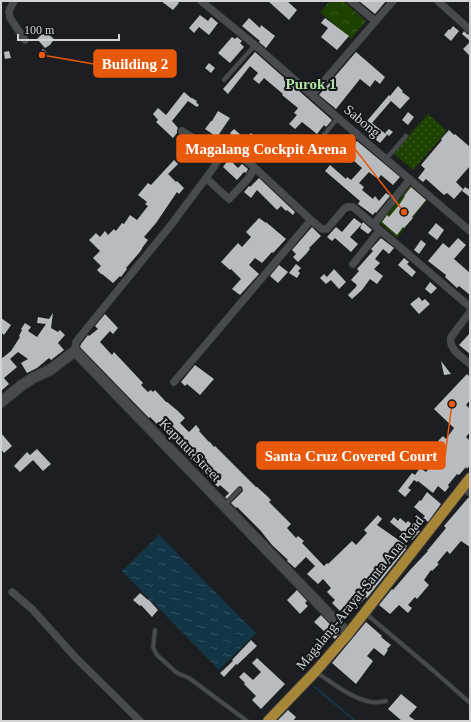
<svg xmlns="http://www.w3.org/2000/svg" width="471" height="722" viewBox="0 0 471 722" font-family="'Times New Roman',serif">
<defs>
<pattern id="grass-dots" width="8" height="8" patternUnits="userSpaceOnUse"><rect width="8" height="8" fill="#1f4100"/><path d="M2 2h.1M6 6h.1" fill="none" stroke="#3e5c24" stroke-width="1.8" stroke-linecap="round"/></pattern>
<pattern id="forest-crowns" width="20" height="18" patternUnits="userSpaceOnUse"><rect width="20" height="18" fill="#1f4100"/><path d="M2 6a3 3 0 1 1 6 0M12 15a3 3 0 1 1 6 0" fill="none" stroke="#3e5c24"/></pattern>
<pattern id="water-ripples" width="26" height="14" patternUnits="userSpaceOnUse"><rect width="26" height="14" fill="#123646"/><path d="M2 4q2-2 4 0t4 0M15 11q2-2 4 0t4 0" fill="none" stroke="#335260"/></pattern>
</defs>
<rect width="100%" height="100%" fill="#1c1e21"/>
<path fill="url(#grass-dots)" d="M428 114 447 131 413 170 393 153Z"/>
<path fill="url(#forest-crowns)" d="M330 1H343L366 21 351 39 320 12Z"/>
<path fill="#1f4100" d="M410 186 427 200 397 238 380 223Z"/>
<path fill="url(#water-ripples)" d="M159 535 256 633 219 670 122 571Z"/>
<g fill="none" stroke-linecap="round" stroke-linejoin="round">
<path stroke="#123646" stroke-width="2" d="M315 687 355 721"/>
</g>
<path fill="#b8bcbf" d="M161 1H176L179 3 173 10Z
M268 1H287L297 10 289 20Z
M359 1H386L375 14Z
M200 15 208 21 211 17 218 23 209 35 199 27 194 33 189 28Z
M249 18 260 28 261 25 275 36 266 48 259 42 260 41 242 26Z
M325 18 349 36 337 50 321 37 328 28 321 23Z
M453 26 459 31 451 41 444 35 449 29 450 30Z
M464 31 467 34 470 35V41L462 34Z
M47 33 54 39 50 45 45 48 37 39 41 35Z
M232 37 235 39 237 37 242 41 240 43 244 47 230 63 218 53Z
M470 42V56L463 49Z
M43 49 47 53 42 57 38 53Z
M9 51 11 58 5 59 4 52Z
M255 52 332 120 326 127 324 125 317 134 302 122 295 129 289 124 297 115 294 113 298 108 282 95 283 94 264 78 259 84 253 79 258 73 250 66 228 94 223 89Z
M356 52 385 77 380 84 375 80 370 87 360 79 336 109 319 95Z
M209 63 215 68 211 73 205 68Z
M398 86 403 91 402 92 410 98 400 109 391 101 372 123 387 135 380 143 361 128 389 95 390 96Z
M184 92 191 98H192L197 101 196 102 199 105 197 107 188 101 172 121 178 128 177 130V133L173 138 156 122 158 120 153 114 158 108 166 115Z
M218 111 230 118 217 137 205 129 211 121H212Z
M408 112 414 117 408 125 402 120Z
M234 129 243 137 238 142 230 133Z
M389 129 393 132 389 136 385 133Z
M449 130 454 135 455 134 470 147V166L456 182 463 189 454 199 447 193 444 195 426 179 423 182 418 178 425 169 421 165 442 140 441 139Z
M251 133 261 142 252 152 242 143Z
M352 141 355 143 357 141 400 177 393 185 381 175 378 179 369 172 359 183 364 187 362 190 373 199 375 196 379 201 386 193 390 196 376 213 375 212 373 215 358 204 360 201 325 171 330 165 346 179 347 177 351 180 353 178 362 168 353 160 350 163 340 154Z
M229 159 238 168 242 164 248 169 246 173 244 172 237 180 223 167Z
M174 160 178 164 168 174 176 182 177 181 184 188 179 194 177 192 156 223 144 237 148 240 142 248V249L139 253 126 268 127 269 121 277 120 276 113 283 102 274H101L97 270 101 266 93 258 100 251 89 240 96 233 100 237 105 231 108 235 114 229 116 231 122 223 124 224 130 215 137 220 148 206 145 204 147 202 138 195 148 183 151 185Z
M259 178 295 212 293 215 287 210 286 211 281 206 277 210 257 190 251 198 244 192 249 186 250 187Z
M411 187 426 200 412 217 413 218 404 228 403 227 397 235 382 222 387 215 389 217 399 205 405 196H404Z
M465 187 470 190V197L462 191Z
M259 218 266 223V222L286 239 273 253 272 252 262 263 255 258 249 265 259 274 240 295 232 289 241 279 231 269 230 270 221 262 238 243 242 247 251 237 246 232Z
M354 218 362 224 350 237 358 244 351 252 335 238 332 241 327 237 336 227 342 232Z
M363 222 372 230 368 234 360 228Z
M436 223 444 230 437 240 428 233Z
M312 227 321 236 309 248 310 249 306 254 298 262 293 257 296 254 292 250Z
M381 238 394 248 389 254 383 249 375 259 380 263 374 269 383 276 377 284 370 279 362 290 352 299 348 295 356 287V286L357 285 351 280 359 271 357 269 373 251 371 249Z
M458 238 466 245 454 259 470 273V295L459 286 457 288 445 277 446 275 428 261 443 243 449 248Z
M421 240 426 244 419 254 414 250Z
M404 258 409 262 407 264 416 272 412 277 398 265Z
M296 264 301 268 298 271 300 273 297 278 289 273Z
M279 265 288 272 278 283 270 276Z
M334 269 346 282 339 289 331 280 326 284 320 278 324 274 327 277Z
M430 282 437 288 431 294 425 289Z
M419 297 422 301 425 299 430 304 419 314 410 304Z
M53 313 51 328 58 332 60 330 65 335 58 343 64 350 51 360 49 358 37 368 27 373 21 363 28 359 18 352 10 359 17 367 4 378 9 384 1 391V359L11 351 20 337 19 336 22 330 21 329 25 323 31 327 28 331 37 337 46 324 37 323 38 317 49 319Z
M105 314 118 328 113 334 110 331 100 342 112 355 114 352 143 383 141 385 148 392 151 390 153 392 155 390 166 402H167L178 411 185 418 180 423 189 432 196 425 200 430 199 431 209 442V441L214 447 215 446 256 487H257L266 495 271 500 269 502 291 524 287 528 296 538 298 536 304 541 302 543 324 566 327 563 328 564 352 541 356 545 367 533 364 530 378 515 382 519 377 525 407 546 405 548 406 549 367 598 366 597 359 604 356 601 351 606 348 603 340 611 332 603 335 600 327 592 331 588 323 579 318 584 307 574 315 566 306 557 295 568 287 561 288 560 272 545 260 530 237 507 236 508 231 503 243 491 242 487 240 486 238 487 227 499 225 497 229 493 220 485 218 487 208 477 177 444 184 437 175 429 171 433 163 424 162 425 160 423 158 425 150 417 149 418 80 347 81 344 88 335 89 336 98 329 95 326Z
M1 318 11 325 4 335 1 332Z
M470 333V354L459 345Z
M441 361 451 374 444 375Z
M195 365 214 379 200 395 187 384 185 386 181 382Z
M467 374 470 377V400L466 405 470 409V432L466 437 470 441V465L467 469 466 467 459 475 457 474 448 485 449 487 445 492 438 486 433 493 418 481 417 482 414 480 408 488 411 490 405 497 398 491 412 473 415 475 420 468 426 472 433 463 443 455 434 448 439 440 443 436 446 439 454 428 434 409Z
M1 433 12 446 4 453 1 449Z
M37 449 51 464 43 471 33 460 20 472 14 466 27 452 30 455Z
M427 492 441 504 428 522 423 518 425 516 414 507 420 500 421 501Z
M468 498H470V547L461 541 450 554 447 551 437 563 439 564 432 571 431 570 424 580 429 585 417 599 415 597 408 605 412 608 408 613 399 605 390 614 379 605 392 589 393 590 411 569 428 551H427L446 528 444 526Z
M394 517 398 521 400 518 406 523 408 521 420 531 412 540 390 522Z
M297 590 307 601 305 603 308 606 300 614 287 600Z
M140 593 148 600V599L158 610 152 617 141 605 140 606 133 600Z
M321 615 339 634 335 639 327 632 326 633 314 622Z
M366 622 382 636 381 637 391 645 387 649 388 650 384 656 374 648 367 656 373 661 356 684 332 663Z
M251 640 257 646 237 665 236 664 224 677 220 673 233 661 232 660Z
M257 658 285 684 261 709 252 700 256 696 244 684 245 683 239 677 244 672 253 680 261 672 252 663Z
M401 694 417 707 409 716 416 721H402L388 709Z
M288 710 296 717 293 721H277Z"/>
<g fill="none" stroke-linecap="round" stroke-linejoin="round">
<g stroke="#37393b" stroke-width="5">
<path id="lane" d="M224 80 255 45
M317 143 338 118
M386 159 406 136
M225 505 240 489
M365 613 435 672 470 703
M155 630 153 647 157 655 177 673 189 678 247 721
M316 672C333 683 350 698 371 702 376 703 381 702 386 701"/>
</g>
<g stroke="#37393b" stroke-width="8">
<path id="street" d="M14 1 9 11 10 18 25 40
M201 1 255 45 338 118 470 231
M351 1 375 21
M438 1 470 30
M312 95 393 1
M182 131 216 152 220 156 214 167 206 178
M230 147 255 168
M374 224 410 179
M353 264 380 230
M470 312 451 337C448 349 462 357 470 364
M75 351 76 342 79 338 171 225 206 178 221 192 229 199 247 180 255 168 311 220 322 229H327L344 209 347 207H353L470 307
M174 382 311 220
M463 487 470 493
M12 592 32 609 76 658 140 721"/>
</g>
<g stroke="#37393b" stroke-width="12">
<path id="secondary" d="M1 402 22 385 33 378 50 370 75 351 348 634"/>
</g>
<g stroke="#37393b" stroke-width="12">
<path id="primary" d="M268 721 315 672 348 634 470 478"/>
</g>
<use href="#lane" stroke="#484b4e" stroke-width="3.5"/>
<use href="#street" stroke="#484b4e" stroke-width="7"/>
<use href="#secondary" stroke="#484b4e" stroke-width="10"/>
<use href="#primary" stroke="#a78638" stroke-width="10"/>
</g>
<g text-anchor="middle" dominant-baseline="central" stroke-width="4" stroke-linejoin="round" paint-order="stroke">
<g font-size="14" fill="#d1d3d5" stroke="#131518">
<text transform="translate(362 121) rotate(40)">Sabong</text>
<text transform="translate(190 450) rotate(46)">Kaputut Street</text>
<text transform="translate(360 593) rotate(-51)">Magalang-Arayat-Santa Ana Road</text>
</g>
<g font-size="15" font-weight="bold" fill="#afe3a5" stroke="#131518">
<text x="311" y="84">Purok 1</text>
</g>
</g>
<path fill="none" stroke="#e8590c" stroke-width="1.5" d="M42 55L94 64M404 212L355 149M452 404L445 456"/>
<g fill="#e8590c" stroke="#131518" stroke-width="1.5">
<circle cx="42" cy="55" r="4"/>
<circle cx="404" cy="212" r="4"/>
<circle cx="452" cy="404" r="4"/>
</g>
<g fill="#e8590c" stroke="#e8590c" stroke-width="1.5">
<rect x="94" y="50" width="82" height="27" rx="4"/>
<rect x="177" y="135" width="178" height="27" rx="4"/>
<rect x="257" y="442" width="188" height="27" rx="4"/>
</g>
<g font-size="15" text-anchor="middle" font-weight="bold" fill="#fff">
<text x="135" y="69">Building 2</text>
<text x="266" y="154">Magalang Cockpit Arena</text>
<text x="351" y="461">Santa Cruz Covered Court</text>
</g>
<rect width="471" height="722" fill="none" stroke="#d1d3d5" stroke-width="4"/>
<path d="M18 34v6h101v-6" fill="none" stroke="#d1d3d5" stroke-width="2"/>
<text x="24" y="34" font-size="12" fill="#d1d3d5" stroke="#131518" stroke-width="3" paint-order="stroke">100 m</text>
</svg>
